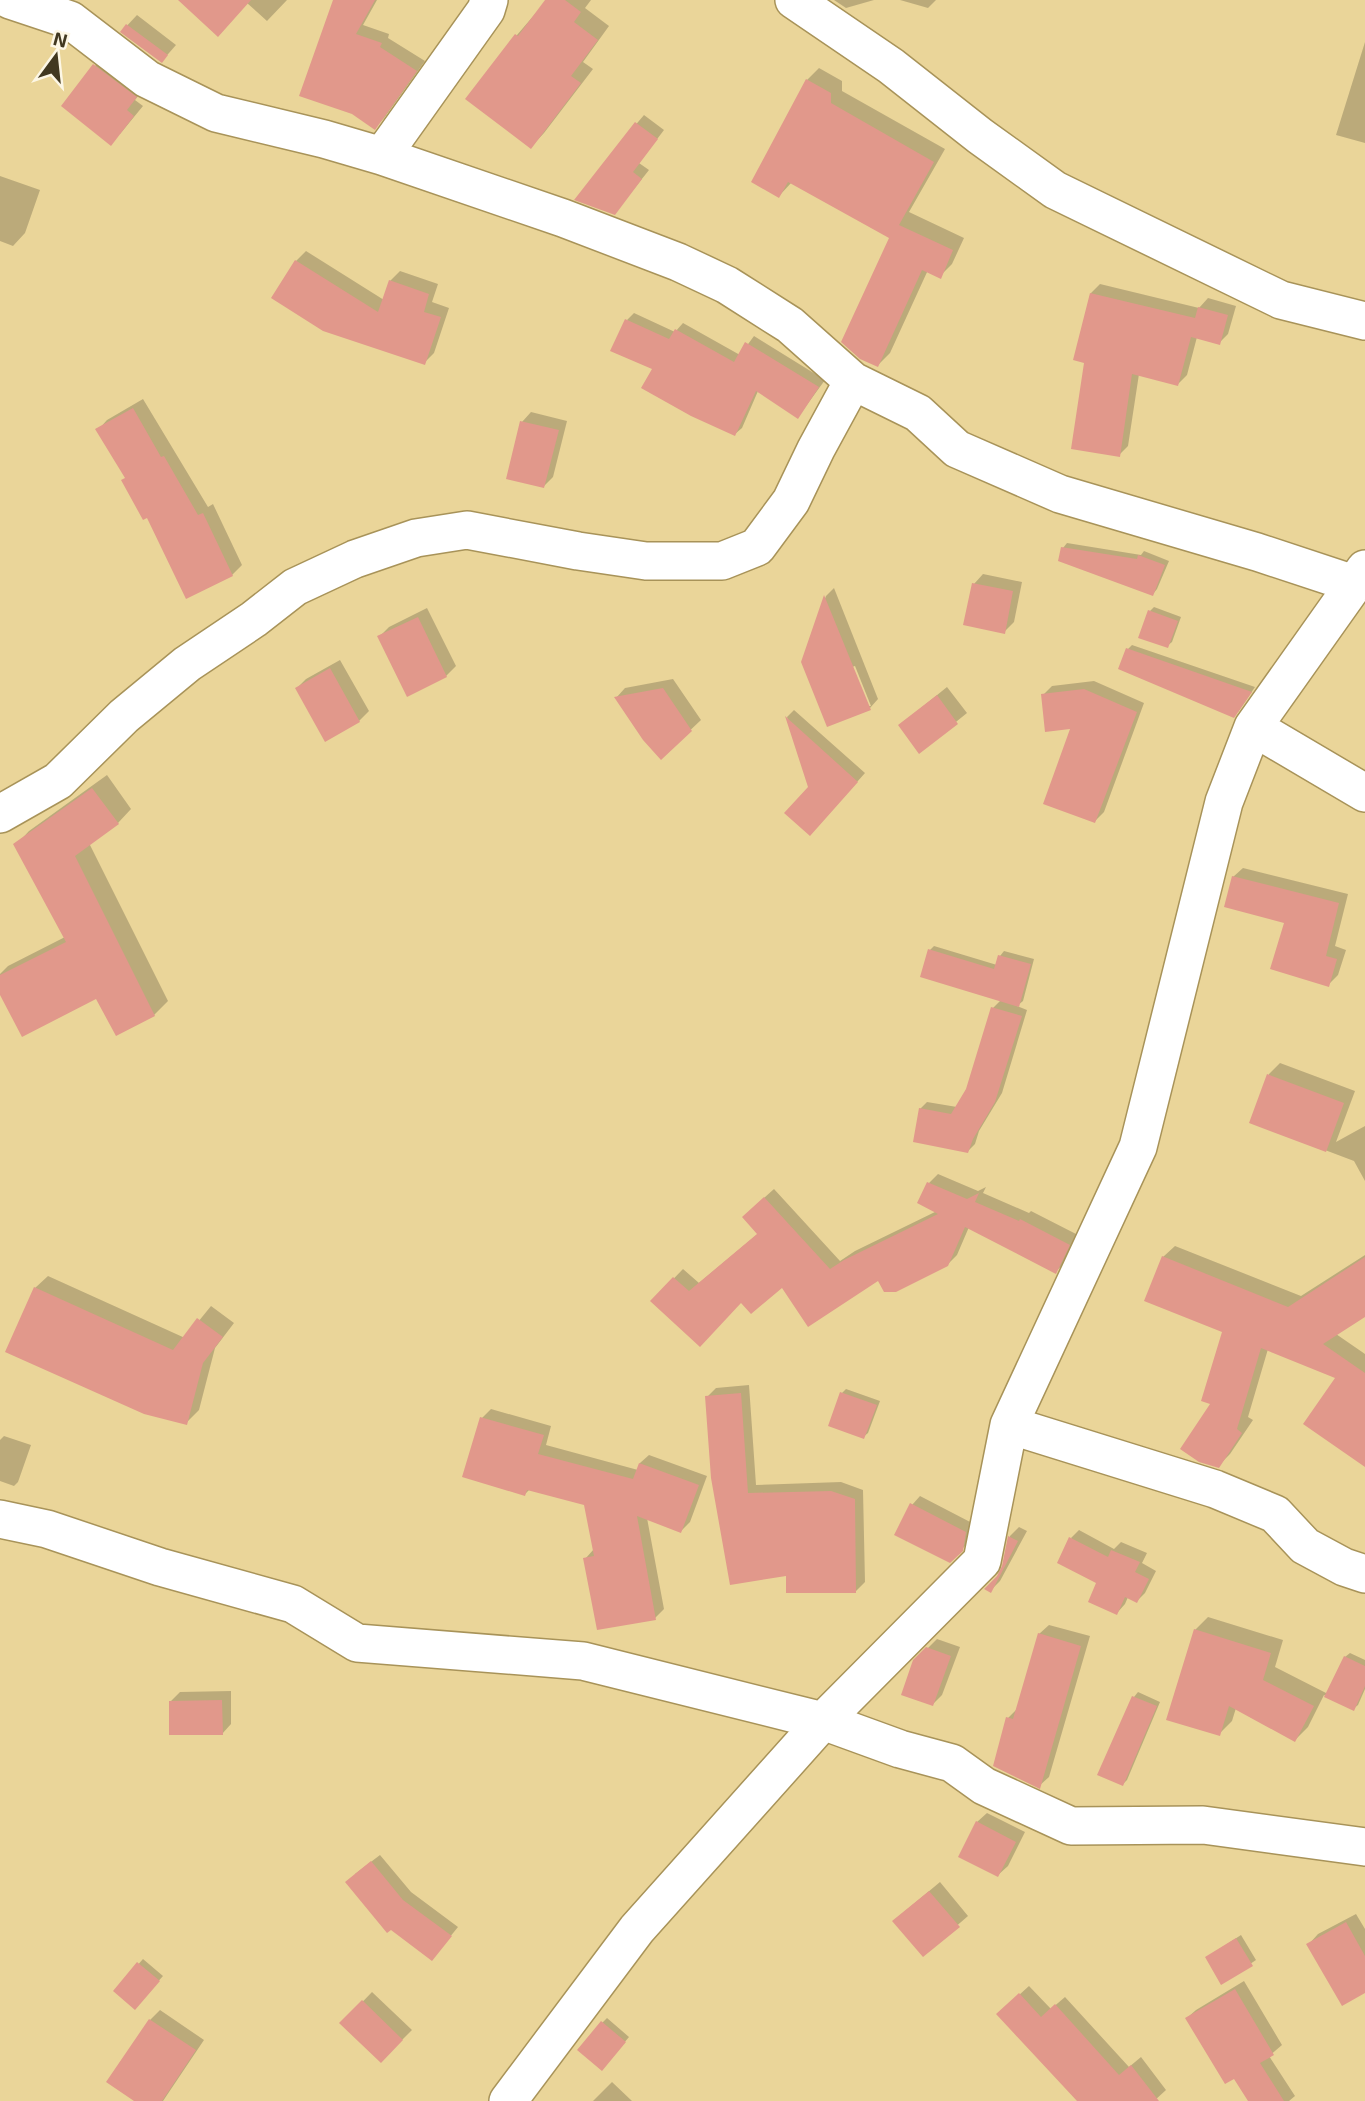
<svg xmlns="http://www.w3.org/2000/svg" width="1365" height="2101" viewBox="0 0 1365 2101" font-family="'Exo 2',sans-serif">
<rect width="100%" height="100%" fill="#ead599"/>
<path fill="#0003" fill-rule="evenodd" d="M202 0H287L267 21 247 3Z
M335 0H377L363 25 389 34 388 38 425 61 384 118 375 127Z
M547 0H591L585 8 609 26 583 62 593 69 544 133 531 147 468 98 517 35Z
M834 0H874L846 8Z
M900 0H936L928 8Z
M137 15 176 45 162 61 122 31Z
M1365 42V143L1336 135Z
M104 56 145 87 135 100 143 106 120 134 95 66Z
M819 68 842 81V91L945 149 909 212 964 238 952 264 940 276 928 270 890 353 878 365 892 237 792 182 779 196 807 80Z
M644 115 664 130 639 163 649 170 615 213 610 155Z
M0 176 40 190 25 233 13 246 0 241Z
M306 251 384 300 390 281 400 271 438 284 432 302 449 308 434 353 424 363 273 297 296 261Z
M1100 284 1199 308 1208 298 1236 306 1228 334 1219 343 1197 337 1187 375 1178 384 1139 374 1128 446 1119 455 1086 361 1091 293Z
M634 313 675 332 683 323 740 355 754 336 825 380 798 417 758 391 742 428 735 434 655 368 627 320Z
M143 399 208 507 213 504 242 565 232 575 126 477 98 430 107 420Z
M531 412 567 421 553 477 544 486 522 422Z
M1067 543 1141 555 1144 551 1169 561 1157 589 1153 594 1063 548Z
M983 574 1022 582 1014 622 1004 632 974 584Z
M834 588 878 699 870 708 802 662 826 596ZM855 666 871 706H867L852 667Z
M1154 607 1181 617 1172 642 1167 646 1150 611Z
M427 608 456 666 446 676 380 636 389 627Z
M1132 645 1255 687 1238 712 1128 649Z
M340 660 369 711 359 721 297 688 306 679Z
M673 679 701 720 662 757 616 698 625 688Z
M1094 681 1144 703 1104 812 1095 821 1072 727 1043 695 1052 686Z
M947 687 967 713 920 751 900 725Z
M794 710 865 773 818 826 810 787 787 717Z
M107 775 131 809 118 823 89 843 168 1001 154 1015 97 996 0 991V974L8 966 65 937 16 845 29 831Z
M1243 868 1348 894 1335 946 1346 950 1338 975 1328 985 1287 921 1233 877Z
M934 946 997 965 1000 956 1004 951 1034 959 1023 1001 1017 1006 1027 1010 1002 1093 979 1131 975 1144 968 1151 920 1109 927 1102 957 1107 967 1089 993 1008 1001 1000 930 950Z
M1280 1063 1355 1091 1336 1142 1365 1126V1181L1354 1161 1251 1122 1269 1074Z
M938 1174 978 1191 986 1187 983 1193 1029 1213 1031 1211 1078 1235 1065 1263 1055 1272 969 1227 957 1255 947 1265 879 1279 783 1285 741 1301 653 1300 683 1269 699 1283 759 1233 753 1208 774 1189 840 1261 855 1251 937 1211 929 1183Z
M1175 1246 1301 1296 1365 1255V1315L1336 1334 1365 1354V1448L1338 1377 1268 1349 1248 1417 1253 1420 1230 1454 1218 1466 1213 1403 1224 1331 1163 1257Z
M48 1276 185 1338 211 1306 234 1323 215 1348 199 1410 186 1423 35 1288Z
M749 1385 756 1485 841 1482 863 1490 865 1582 856 1591 787 1574 732 1583 707 1397 716 1388Z
M846 1389 880 1401 868 1433 863 1437 842 1393Z
M491 1409 551 1426 546 1445 638 1470 640 1463 649 1455 707 1476 690 1522 681 1531 647 1518 664 1609 655 1618 585 1559 594 1549 586 1503 530 1489 525 1494 482 1418Z
M4 1436 31 1445 18 1482 14 1486 0 1481V1440Z
M920 1496 974 1524 971 1540 950 1561 912 1505Z
M1019 1527 1027 1531 1000 1581 990 1591 1004 1566 1010 1536Z
M1079 1530 1114 1549 1121 1542 1147 1553 1142 1563 1156 1571 1145 1593 1137 1601 1128 1597 1125 1604 1117 1613 1071 1538Z
M1208 1617 1283 1640 1275 1667 1328 1694 1345 1657 1350 1653 1365 1660V1689L1358 1705 1353 1709 1324 1695 1308 1727 1295 1740 1236 1708 1232 1721 1219 1734 1195 1630Z
M1049 1625 1090 1636 1049 1777 1039 1786 1008 1718 1018 1708 1039 1634Z
M937 1639 960 1647 942 1695 933 1704 915 1661Z
M231 1691V1724L222 1734 170 1702 180 1692Z
M1138 1692 1160 1702 1127 1780 1123 1784 1134 1697Z
M987 1813 1025 1832 1008 1866 998 1875 977 1822Z
M380 1855 411 1892 458 1927 432 1959 355 1874Z
M940 1882 968 1916 923 1955 904 1912Z
M1356 1914 1365 1929V1991L1309 1944 1318 1934Z
M1241 1935 1256 1960 1222 1983 1207 1957Z
M143 1959 163 1976 139 2003 115 1991Z
M1244 1981 1282 2045 1269 2056 1295 2096 1289 2101H1250L1235 2076 1187 2018 1196 2010Z
M1029 1986 1051 2009 1065 1997 1129 2067 1141 2057 1166 2090 1154 2101H1085L1008 2005Z
M372 1992 412 2030 381 2061 342 2023Z
M160 2010 204 2040 163 2101H138L150 2020Z
M607 2018 629 2037 606 2064 602 2023Z
M612 2082 632 2101H593Z"/>
<path fill="#e1988b" d="M178 0H251L218 37Z
M333 0H375L356 34 382 43 380 47 417 71 375 130 352 114 299 96Z
M545 0H565L581 12 574 22 598 40 571 76 581 83 531 149 465 99 515 34 518 36Z
M126 24 168 55 162 63 120 32Z
M93 64 137 97 127 110 134 116 111 146 61 106Z
M806 79 831 93V103L934 162 899 225 953 250 941 279 922 270 878 367 860 359 841 342 889 238 788 182 779 198 751 182Z
M635 122 658 139 633 172 642 179 615 215 574 200Z
M295 260 378 312 389 280 429 294 424 312 441 317 425 365 323 331 271 298Z
M1090 293 1195 318 1198 307 1228 315 1220 345 1191 337 1178 386 1132 374 1120 457 1071 449 1084 363 1073 360Z
M625 319 669 339 675 329 734 362 745 342 819 387 798 419 756 391 735 436 691 416 641 388 652 369 610 351Z
M133 408 161 457 164 456 198 515 203 513 233 576 186 599 147 518 143 520 121 480 125 478 95 429Z
M520 421 559 430 544 488 506 479Z
M1061 547 1137 559 1138 555 1165 565 1153 596 1058 561Z
M972 583 1013 591 1005 634 963 625Z
M824 595 871 710 827 727 801 662Z
M1148 610 1178 621 1168 648 1138 638Z
M418 617 447 677 407 697 377 636Z
M1126 648 1252 692 1234 718 1118 669Z
M330 668 360 722 325 742 295 688Z
M663 688 692 731 661 760 643 740 614 697Z
M1084 689 1137 712 1095 823 1043 804 1070 729 1045 732 1041 694Z
M937 695 958 724 919 754 898 725Z
M785 716 858 782 810 836 784 813 808 787Z
M92 788 119 824 75 856 155 1016 116 1036 96 999 22 1037 0 995V975L66 942 13 844Z
M1232 876 1339 903 1326 956 1337 959 1329 987 1270 969 1284 923 1224 907Z
M928 949 994 969 998 955 1031 964 1019 1007 920 977Z
M991 1007 1022 1016 995 1102 973 1139 968 1153 913 1142 919 1108 951 1114 966 1089Z
M1267 1074 1344 1103 1326 1152 1249 1123Z
M927 1182 967 1199 979 1193 975 1202 1019 1221 1020 1219 1070 1245 1056 1274 965 1227 948 1266 896 1292H884L878 1281 808 1327 782 1288 751 1314 741 1303 700 1347 650 1301 673 1277 689 1291 757 1234 742 1217 764 1197 830 1269 844 1260 938 1214 917 1203Z
M1162 1256 1288 1307 1365 1257V1317L1323 1344 1365 1373V1467L1303 1424 1335 1378 1261 1348 1237 1429 1242 1433 1219 1468 1199 1462 1180 1449 1210 1404 1201 1401 1222 1332 1144 1301Z
M34 1287 173 1350 197 1318 223 1337 203 1363 187 1425 144 1414 5 1352Z
M840 1392 877 1405 864 1439 828 1426Z
M741 1393 748 1493 831 1491 855 1499 856 1593H786V1576L730 1585 711 1478 705 1396Z
M480 1417 544 1435 538 1454 633 1479 639 1463 699 1485 681 1533 637 1516 656 1620 597 1630 583 1558 594 1556 584 1505 527 1490 525 1496 462 1477Z
M910 1503 966 1532 963 1551 950 1563 894 1535Z
M1008 1536 1018 1541 991 1593 984 1589 997 1576 1002 1566Z
M1069 1537 1108 1557 1111 1550 1140 1562 1135 1572 1149 1579 1137 1603 1125 1597 1117 1615 1088 1602 1096 1583 1057 1563Z
M1194 1629 1271 1653 1263 1680 1314 1706 1295 1742 1229 1706 1220 1736 1166 1720Z
M1038 1633 1081 1646 1040 1789 993 1766 1006 1717 1013 1719Z
M926 1647 951 1656 933 1706 901 1695 913 1660Z
M1344 1656 1365 1666V1686L1354 1711 1324 1697Z
M1132 1696 1157 1706 1123 1786 1097 1775Z
M222 1700 223 1735H169V1701Z
M976 1821 1016 1842 998 1877 958 1857Z
M371 1861 403 1900 452 1936 432 1961 391 1930 387 1933 345 1882Z
M929 1891 960 1927 923 1957 892 1921Z
M1346 1922 1365 1956V1993L1342 2006 1306 1944Z
M1236 1938 1253 1966 1221 1985 1205 1957Z
M137 1962 160 1981 135 2010 113 1991Z
M1235 1989 1274 2055 1260 2063 1284 2101H1248L1234 2079 1225 2084 1185 2018Z
M1019 1993 1041 2017 1055 2004 1119 2075 1131 2065 1159 2101H1077L996 2014Z
M362 2000 403 2040 381 2063 339 2023Z
M149 2019 196 2050 162 2101H134L106 2082Z
M601 2021 626 2042 602 2071 577 2050Z"/>
<g fill="none" stroke-linecap="round" stroke-linejoin="round">
<g stroke="#a89359" stroke-width="40">
<path id="minor" d="M10 0 70 20 147 79 216 113 324 139 382 156 486 10 489 0
M794 0 891 66 980 136 1055 190 1281 300 1365 321
M382 156 563 218 678 262 727 285 790 325 853 381 918 413 957 449 1060 494 1257 552 1354 584
M1253 727 1365 793
M0 814 58 781 124 716 187 664 254 619 295 587 355 559 416 538 467 530 578 551 646 561H722L757 547 791 501 816 449 853 381
M1009 1425 1215 1489 1275 1514 1305 1546 1344 1567 1365 1574
M0 1519 47 1529 160 1567 293 1604 357 1643 583 1661 823 1721 900 1749 952 1763 984 1786 1071 1826 1203 1825 1365 1847
M508 2101 637 1929 823 1721 982 1561 1009 1425 1138 1147 1224 802 1253 727 1365 569"/>
</g>
<use href="#minor" stroke="#fff" stroke-width="37"/>
</g>
<g transform="translate(56 56) rotate(15)" stroke="#fdf7e5" stroke-width="5" paint-order="stroke">
<path d="M0-5L12 26L0 18L-12 26Z" fill="#413820"/>
<text y="-10" font-size="19" font-weight="bold" text-anchor="middle" fill="#413820">N</text>
</g>
</svg>
